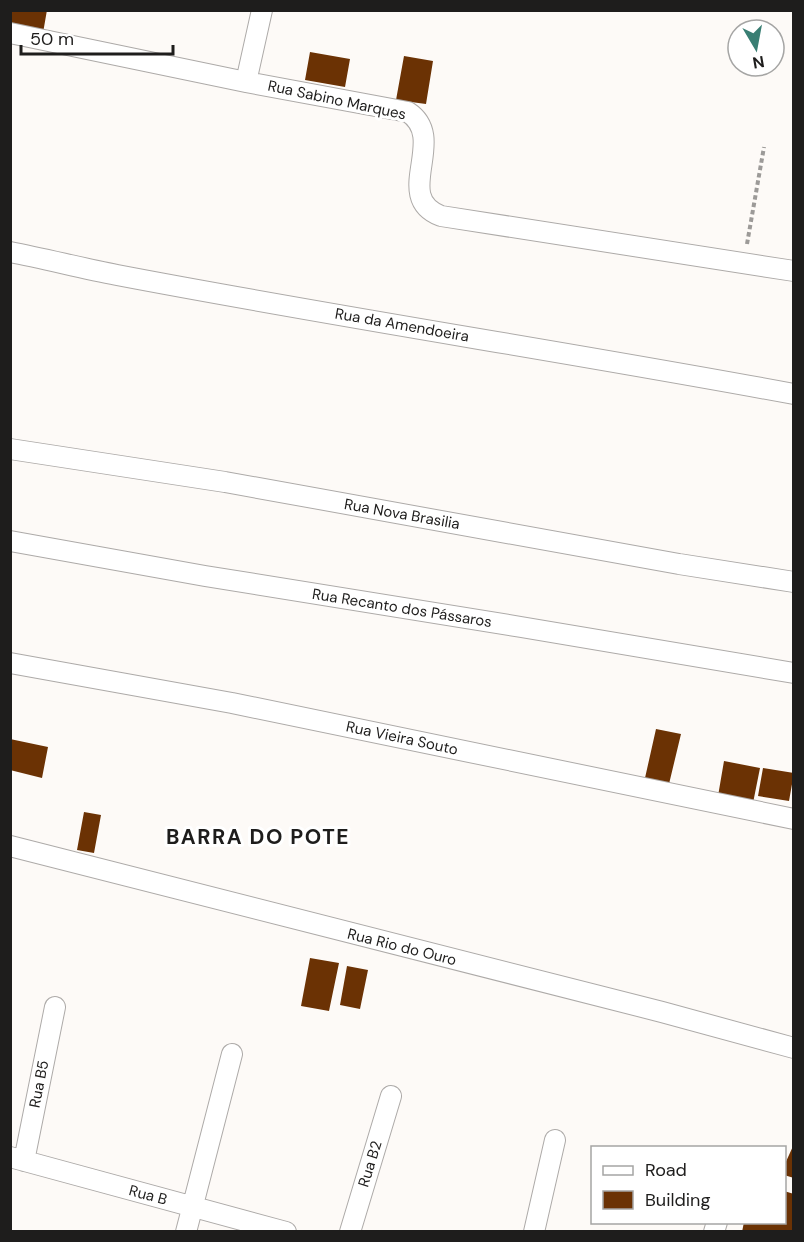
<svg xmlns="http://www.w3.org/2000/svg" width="804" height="1242" viewBox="0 0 804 1242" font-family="'DM Sans',sans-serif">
<rect width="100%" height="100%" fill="#fdfaf7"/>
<path fill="#6b3204" d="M10 10H47L43 33 10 27Z
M310 52 350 59 345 87 305 80Z
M404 56 433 61 426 104 396 100Z
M656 729 681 734 669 784 645 778Z
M10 739 48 747 42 778 10 770Z
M724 761 760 768 753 803 718 796Z
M763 768 794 773 789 801 758 796Z
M84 812 101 815 94 853 77 850Z
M310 958 339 963 329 1011 301 1006Z
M347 966 368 970 360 1009 340 1005Z
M794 1144V1178L784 1175V1166Z
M784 1191 794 1194V1232H742L744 1222H784Z"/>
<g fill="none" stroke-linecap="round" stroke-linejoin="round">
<g stroke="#adaaa8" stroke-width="22">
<path id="minor" d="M10 33 246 82 408 112C449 139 391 197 441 216L794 271
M246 82 262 10
M10 252C46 259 81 268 117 275 342 318 568 352 794 394
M10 449 225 482 679 564 794 582
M10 541 205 576 521 627 794 673
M10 663 232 703 794 819
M10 846 662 1012 794 1048
M10 1157 286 1232
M24 1161 55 1007
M186 1232 232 1054
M350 1232 391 1096
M534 1232 555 1140
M714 1232 717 1222"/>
</g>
<path stroke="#9c9a98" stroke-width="4" stroke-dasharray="4.5 3" stroke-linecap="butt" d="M747 244 764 147"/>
<use href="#minor" stroke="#fff" stroke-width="20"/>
</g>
<g text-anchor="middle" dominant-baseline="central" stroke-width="6" stroke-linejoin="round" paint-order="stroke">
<g font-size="15" fill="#1e1d1c" stroke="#fff">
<text transform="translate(337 100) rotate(12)">Rua Sabino Marques</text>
<text transform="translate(402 325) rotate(10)">Rua da Amendoeira</text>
<text transform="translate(402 514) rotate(10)">Rua Nova Brasilia</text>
<text transform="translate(402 608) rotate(9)">Rua Recanto dos Pássaros</text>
<text transform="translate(402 738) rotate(12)">Rua Vieira Souto</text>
<text transform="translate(402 947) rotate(14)">Rua Rio do Ouro</text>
<text transform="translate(39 1084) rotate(-79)">Rua B5</text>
<text transform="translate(370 1164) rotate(-73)">Rua B2</text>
<text transform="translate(148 1195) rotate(15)">Rua B</text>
</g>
<g font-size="21" font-weight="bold" letter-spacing="1.5" fill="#1e1d1c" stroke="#fff">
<text x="258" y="837">BARRA DO POTE</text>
</g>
</g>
<rect width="804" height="1242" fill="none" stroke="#1e1d1c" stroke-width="24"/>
<rect x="591" y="1146" width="195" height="78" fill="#ffffff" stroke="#a5a5a4" stroke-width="1.5"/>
<rect x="603" y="1166" width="30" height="9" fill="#ffffff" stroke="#a5a5a4" stroke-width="1.5"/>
<text x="645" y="1176" font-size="18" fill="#1e1d1c">Road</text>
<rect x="603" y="1191" width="30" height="18" fill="#6b3204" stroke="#a5a5a4" stroke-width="1.5"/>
<text x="645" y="1206" font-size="18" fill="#1e1d1c">Building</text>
<g transform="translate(756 48) rotate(170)"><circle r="28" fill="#ffffff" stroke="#a5a5a4" stroke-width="1.5"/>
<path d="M0-4.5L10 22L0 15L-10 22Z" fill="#397e73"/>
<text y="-9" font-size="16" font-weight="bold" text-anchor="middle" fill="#1e1d1c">N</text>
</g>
<path d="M21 45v9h152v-9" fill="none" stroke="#1e1d1c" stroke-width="3"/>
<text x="30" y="45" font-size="18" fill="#1e1d1c" stroke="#ffffff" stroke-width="4.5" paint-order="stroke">50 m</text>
</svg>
